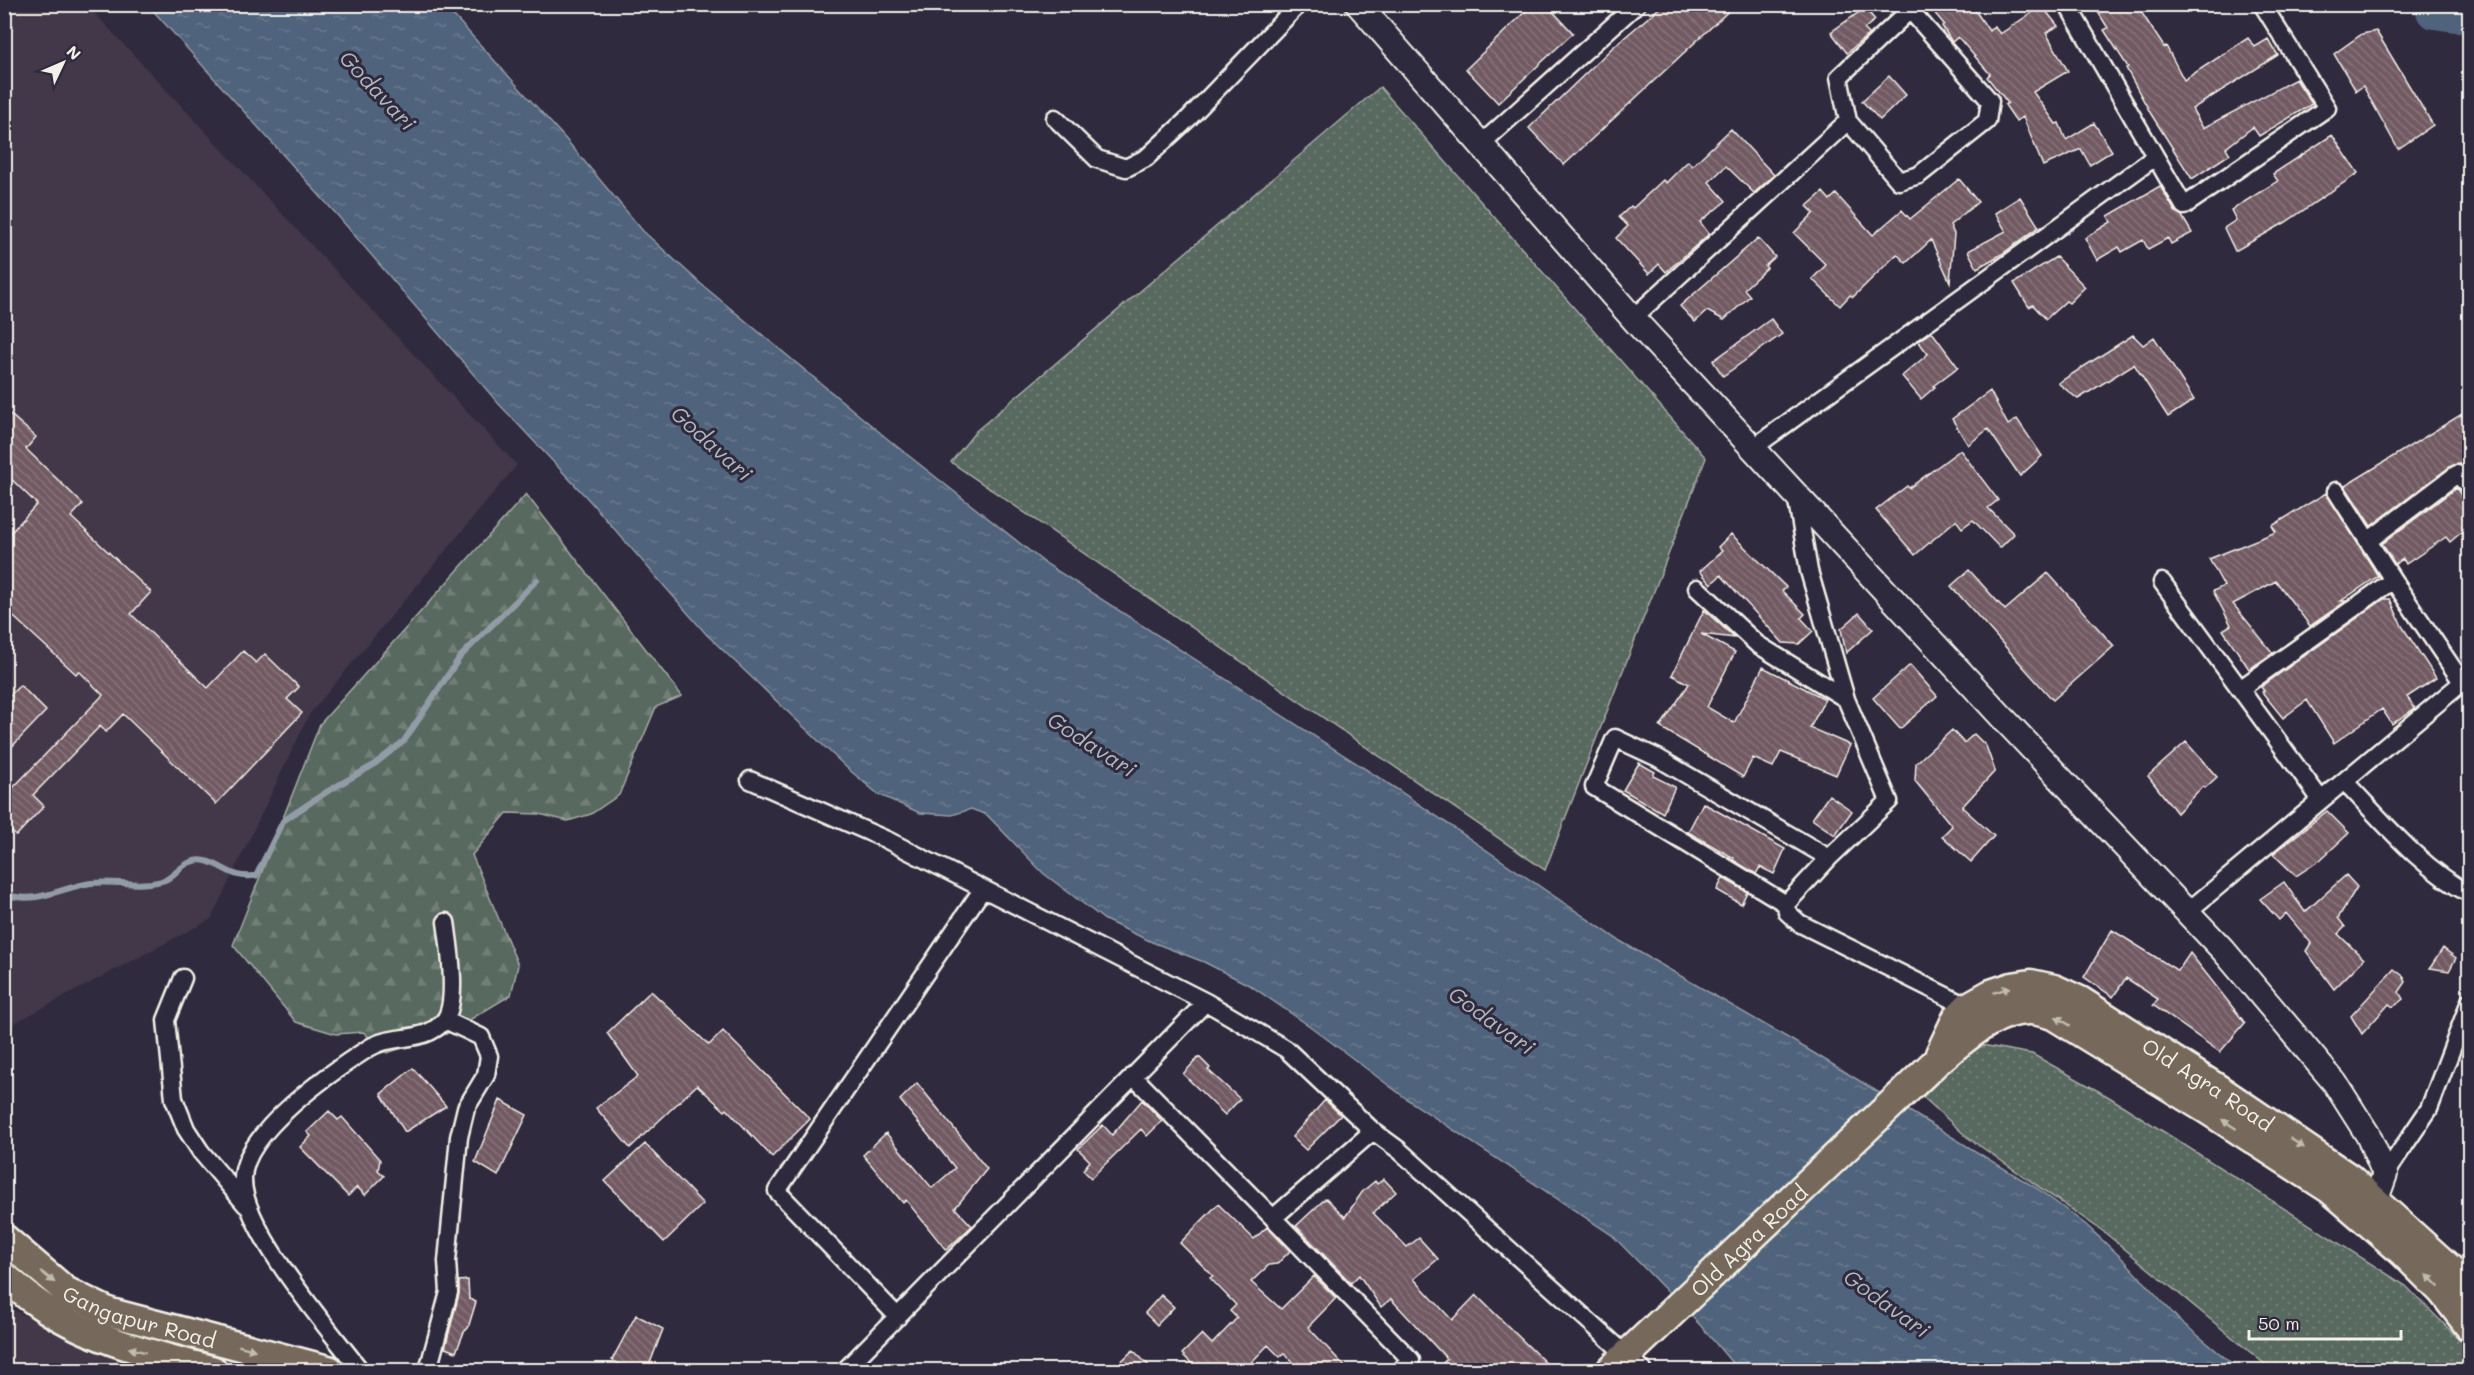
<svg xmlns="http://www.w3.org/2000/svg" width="2474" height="1375" viewBox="0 0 2474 1375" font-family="Mali,sans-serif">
<defs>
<pattern id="grass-dots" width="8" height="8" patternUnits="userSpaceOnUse" patternTransform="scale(1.5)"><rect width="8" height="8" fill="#596960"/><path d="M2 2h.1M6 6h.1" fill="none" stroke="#717f77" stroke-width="1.8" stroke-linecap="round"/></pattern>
<pattern id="forest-firs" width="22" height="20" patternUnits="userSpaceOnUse" patternTransform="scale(1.5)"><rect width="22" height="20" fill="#596960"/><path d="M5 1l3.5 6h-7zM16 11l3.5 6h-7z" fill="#717f77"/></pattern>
<pattern id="water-ripples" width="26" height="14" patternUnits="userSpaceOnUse" patternTransform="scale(1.5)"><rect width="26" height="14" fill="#50637b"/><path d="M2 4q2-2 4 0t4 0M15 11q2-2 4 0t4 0" fill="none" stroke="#6a7a8e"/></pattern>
<pattern id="building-back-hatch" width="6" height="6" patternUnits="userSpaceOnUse" patternTransform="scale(1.5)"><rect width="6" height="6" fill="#725a64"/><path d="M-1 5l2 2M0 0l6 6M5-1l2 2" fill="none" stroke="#87727a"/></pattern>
</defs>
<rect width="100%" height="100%" fill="#2f2a3d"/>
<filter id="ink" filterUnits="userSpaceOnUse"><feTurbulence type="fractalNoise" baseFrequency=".0167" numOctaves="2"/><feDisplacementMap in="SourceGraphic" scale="12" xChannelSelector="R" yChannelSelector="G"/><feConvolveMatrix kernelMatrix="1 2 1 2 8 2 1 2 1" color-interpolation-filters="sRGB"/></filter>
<g filter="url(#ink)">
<path fill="#433849" d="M5 5H87L517 465 309 715 211 919 5 1028Z
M4 1305 92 1351 153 1370H5Z"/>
<path fill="url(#grass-dots)" stroke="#a6ada4" stroke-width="1.5" d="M1380 87 1706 458 1545 870 951 462 976 431Z
M1976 1044 2032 1054 2109 1097 2406 1286 2469 1349V1370H2272L2104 1232 1967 1137 1923 1097Z"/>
<path fill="url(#forest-firs)" stroke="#a6ada4" stroke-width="1.5" d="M526 494 682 696 656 707 619 795 591 814 568 821 539 814 507 813 472 855 518 965 511 995 446 1034 387 1053 363 1032 336 1034 296 1022 233 945 320 724Z"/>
<path fill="url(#water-ripples)" stroke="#929ca7" stroke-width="1.5" d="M148 5H444L563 136 643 231 701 284 895 445 1045 563 1398 790 1620 941 1807 1049 2038 1189 2085 1224 2126 1262 2179 1320 2240 1370H1738L1701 1326 1612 1235 1408 1100 1311 1027 1251 986 1204 962 1152 942 1105 920 1043 873 987 815 971 809 952 815 920 813 878 794 847 768 707 635 589 500 498 403 338 216Z"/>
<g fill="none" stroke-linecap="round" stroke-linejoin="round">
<path stroke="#929ca7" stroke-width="6" d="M4 902 11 896C40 903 63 887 91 883 115 880 142 888 165 880 174 876 181 865 191 862 208 855 223 871 238 875 244 877 251 876 256 876L283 821 328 791 372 766 404 741 460 657 537 580"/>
<path stroke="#50637b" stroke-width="36" d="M2433 4 2434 11 2470 16"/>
</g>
<path fill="url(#building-back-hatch)" stroke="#f4f1e8" stroke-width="1.5" d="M1533 4H1546L1573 33 1498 103 1466 69Z
M1664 4H1736L1564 165 1529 128 1612 48Z
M1927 4H1971L1989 31 1994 26 2000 34 2042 6 2058 26 2046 33 2068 71 2033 92 2056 124 2059 123 2066 140 2094 123 2112 151 2090 165 2081 149 2043 166 2023 117 2016 121 2005 105 2008 103 1987 77 1990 74 1958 37 1952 42 1942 26 1944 24Z
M2093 4H2136L2164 47 2166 46 2184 80 2248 38 2255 47 2268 39 2278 55 2192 109 2203 128 2296 79 2312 104 2259 136 2253 127 2226 148 2230 154 2192 179 2151 114 2126 68 2128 67 2104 30 2108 28Z
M1865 8 1875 20 1864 29 1869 34 1847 53 1831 32Z
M2376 31 2433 125 2398 149 2363 86 2356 91 2334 54 2362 34Z
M1889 76 1906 95 1880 120 1862 101Z
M1731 129 1774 175 1754 193 1726 166 1709 182 1726 201 1700 222 1709 234 1666 272 1659 264 1649 274 1616 238 1628 226 1619 217 1631 206 1633 208 1663 180 1666 183 1688 161 1692 166Z
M2332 135 2358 173 2286 222 2235 251 2224 228 2236 220 2231 210 2278 181 2273 174Z
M1959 179 1978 202 1950 225 1954 234 1950 282 1931 240 1906 263 1897 254 1853 297 1850 295 1840 306 1812 279 1826 265 1794 233 1814 213 1807 206 1823 192 1830 200 1836 194 1873 235 1902 210 1910 219Z
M2160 186 2175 211 2182 216 2192 233 2171 244 2168 238 2148 249 2143 240 2122 252 2119 247 2097 260 2085 238 2111 222 2108 216Z
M2020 197 2039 227 2002 254 1977 268 1968 251 2006 231 1995 213Z
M1758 238 1775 257 1765 266 1767 268 1744 289 1750 296 1724 320 1707 311 1695 322 1680 306Z
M2056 257 2085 287 2069 303 2066 301 2046 319 2033 305 2029 307 2014 283Z
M1771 319 1782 334 1723 376 1713 361Z
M1932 332 1958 367 1933 386 1935 387 1921 399 1902 376 1928 354 1918 341Z
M2133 335 2143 345 2154 337 2194 400 2168 417 2134 364 2078 399 2058 383Z
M1990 391 2008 425 2017 419 2042 456 2020 476 1988 429 1968 445 1952 419Z
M4 409 36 437 26 449 83 504 71 517 151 592 131 614 208 688 243 651 256 663 265 654 299 687 287 699 302 713 216 804 123 714 106 732 100 726 33 795 44 806 16 836 4 825V797L103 695 79 671 76 674 4 608V540L37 504 4 472Z
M2462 414 2469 426V458L2460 464 2451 466 2371 526 2345 486Z
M1960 450 1998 500 1988 508 2014 534 2000 548 1973 520 1962 528 1956 520 1915 555 1876 510 1907 486 1909 488Z
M2456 488 2469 507V526L2450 542 2446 537 2406 564 2403 559 2395 564 2382 544Z
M2326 493 2378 576 2341 601H2346L2310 626 2276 581 2233 604 2273 653 2249 669 2223 630 2231 625 2213 591 2224 586 2209 559 2276 532 2272 526Z
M1731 534 1786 587 1782 591 1805 614 1801 618 1813 631 1799 644 1783 643 1721 575 1711 584 1700 571 1722 551 1718 547Z
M1969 570 2005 610 2048 573 2114 646 2053 700 1951 586Z
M2384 599H2390L2402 626 2436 678 2407 697 2415 708 2392 724 2382 709 2334 743 2307 700 2283 718 2262 692 2264 691 2261 687Z
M1704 610 1735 638 1701 634 1735 652 1707 707 1734 723 1763 667 1825 699 1810 728 1850 745 1836 775 1781 752 1773 767 1753 758 1743 777 1660 727 1689 684 1672 675Z
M1859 613 1873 629 1846 653 1841 629Z
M1910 665 1937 696 1900 729 1873 698Z
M20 685 46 711 4 755V702Z
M1952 730 1964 743 1974 734 1986 746 1995 771 1962 807 1994 836 1971 862 1942 836 1952 826 1915 781 1916 763Z
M2186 742 2217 777 2205 788 2203 786 2177 813 2148 776Z
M1639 763 1655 772 1653 776 1675 787 1663 813 1623 790Z
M1829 795 1852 811 1835 835 1812 819Z
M1703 803 1785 849 1774 874 1760 867 1756 874 1733 860 1734 858 1688 832Z
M2327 811 2349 833 2320 860 2296 876 2273 854Z
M2346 875 2357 887 2338 918 2345 927 2338 934 2364 959 2334 989 2306 951 2311 943 2286 913 2279 920 2260 899 2284 882 2305 912Z
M1723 878 1747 892 1741 904 1717 890Z
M2112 930 2178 971 2190 953 2245 1023 2220 1052 2153 1005 2158 999 2126 978 2113 997 2084 977Z
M2443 948 2456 958 2449 971 2430 968Z
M2394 969 2403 976 2406 982 2399 992 2403 999 2393 1007 2389 1004 2362 1034 2351 1016Z
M651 991 709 1045 723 1031 810 1119 772 1157 727 1109 725 1111 697 1085 630 1148 596 1108 638 1076 607 1033Z
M1199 1057 1210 1068 1208 1070 1240 1099 1225 1115 1183 1074Z
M413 1068 446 1106 405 1132 381 1094Z
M917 1083 987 1169 955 1208 972 1226 946 1250 906 1200 903 1203 863 1155 886 1133 932 1188 955 1168 900 1100Z
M500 1100 527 1115 498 1176 475 1162Z
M1142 1100 1162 1121 1147 1136 1141 1129 1091 1178 1083 1170 1090 1161 1078 1149 1103 1125 1112 1135Z
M1325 1100 1341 1115 1306 1150 1292 1137Z
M329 1111 338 1120 342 1117 380 1160 378 1170 384 1176 365 1195 357 1187 348 1196 300 1147 311 1136 307 1132Z
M645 1144 703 1204 664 1242 605 1181Z
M1384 1179 1396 1192 1373 1213 1407 1247 1419 1238 1438 1259 1414 1279 1452 1320 1476 1295 1554 1371H1435L1447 1359 1391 1299 1381 1307 1359 1275 1351 1283 1296 1226 1326 1198 1345 1217 1363 1191 1375 1181 1377 1184Z
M1218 1204 1254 1239 1267 1227 1290 1251 1277 1264 1269 1265 1251 1282 1281 1309 1314 1276 1336 1298 1308 1327 1349 1371H1301L1284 1353 1280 1357 1268 1345 1243 1371H1199L1182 1354 1202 1334 1212 1344 1237 1318 1230 1311 1236 1305 1210 1278 1213 1276 1180 1243Z
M468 1280 469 1299 476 1302 468 1328 464 1332 456 1352 445 1348 459 1294V1281Z
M1161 1295 1174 1307 1157 1325 1145 1313Z
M636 1315 663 1329 647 1371H630L612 1360Z
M1133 1350 1154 1371H1111Z"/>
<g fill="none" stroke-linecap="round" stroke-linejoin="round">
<g stroke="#f4f1e8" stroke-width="21">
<path id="minor" d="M2067 4 2184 206 2327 108 2262 4
M1055 118 1097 159 1126 168 1146 158 1189 118 1299 4
M1481 144 1637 4
M1633 318 1848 121 1839 77 1910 10 1990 101 1987 121 1919 175 1899 181 1848 121
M1753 448 2155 157
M2336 491 2393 580 2462 682
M1796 495 1809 571 1846 699 1889 801 1829 858 1786 904 1787 912 1799 923 1968 1007
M2368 541 2457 474 2470 487
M2162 582 2321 800
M1697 588 1757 644 1846 699
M2240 689 2393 580
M750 780 887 840 1206 1002
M2344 781C2382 820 2420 868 2470 894
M1786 904 1594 787 1615 738 1658 758 1829 858
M2187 912 2470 676
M183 978 166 1020 174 1099 186 1129 201 1152 246 1205
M1133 1076 1273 1218 1373 1131
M2385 1174 2429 1109 2470 1001
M1273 1218 1411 1360 1401 1370
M898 1317 777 1191 982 890
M360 1370C329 1329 242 1229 243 1179 243 1132 333 1071 369 1048 393 1033 424 1044 444 1021 459 1003 449 944 446 922
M428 1370 449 1292 447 1261 459 1137 466 1108 486 1075 489 1056 481 1037 445 1020
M845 1370 1206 1002 1286 1049 1373 1131 1399 1150 1643 1370"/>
</g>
<g stroke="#f4f1e8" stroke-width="28">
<path id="secondary" d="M1358 4 1637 323 2001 716 2224 951 2335 1083 2368 1135 2385 1174 2375 1202 2365 1214"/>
</g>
<g stroke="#f4f1e8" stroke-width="32">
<g id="primary">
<path id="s1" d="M4 1238 66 1291 109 1312 330 1370"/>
<path d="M4 1276C14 1284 23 1293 33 1300 86 1339 151 1354 213 1370"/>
</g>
</g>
<g stroke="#f4f1e8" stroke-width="33">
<g id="trunk">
<path id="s2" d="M1940 1054 1957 1018 1968 1007 1991 994 2012 987 2031 984 2054 989 2080 1001 2221 1091 2349 1178 2452 1271 2470 1293"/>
<path id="s3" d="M1611 1370 1937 1061C1963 1040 1995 1009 2030 1010 2037 1010 2046 1013 2053 1015L2208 1110 2330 1189 2404 1253 2442 1291 2470 1327"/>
</g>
</g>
<use href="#minor" stroke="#2f2a3d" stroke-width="16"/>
<use href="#secondary" stroke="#2f2a3d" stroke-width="24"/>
<use href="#primary" stroke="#76695c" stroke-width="27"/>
<use href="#trunk" stroke="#76695c" stroke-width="28"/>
</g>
<defs><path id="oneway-solid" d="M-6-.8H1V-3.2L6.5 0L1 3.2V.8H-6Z" transform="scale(1.5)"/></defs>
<g fill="#c2bbb0">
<use href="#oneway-solid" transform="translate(2002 990) rotate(-18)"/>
<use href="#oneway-solid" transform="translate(2063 1021) rotate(-149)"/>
<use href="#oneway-solid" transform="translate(2229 1124) rotate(-147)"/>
<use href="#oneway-solid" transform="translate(2297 1143) rotate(34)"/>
<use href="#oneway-solid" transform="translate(48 1277) rotate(39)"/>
<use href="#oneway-solid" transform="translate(2433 1281) rotate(-135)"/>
<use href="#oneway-solid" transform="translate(247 1348) rotate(15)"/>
<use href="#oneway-solid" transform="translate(137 1350) rotate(-165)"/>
</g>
</g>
<g text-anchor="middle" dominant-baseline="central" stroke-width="6" stroke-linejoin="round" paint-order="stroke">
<g font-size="21" fill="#f4f1e8" stroke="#2f2a3d">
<text stroke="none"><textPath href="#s2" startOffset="328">Old Agra Road</textPath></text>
<text stroke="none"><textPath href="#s3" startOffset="189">Old Agra Road</textPath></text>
<text stroke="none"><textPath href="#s1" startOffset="160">Gangapur Road</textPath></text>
</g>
<g font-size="22" font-style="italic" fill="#b2b8bc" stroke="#2f2a3d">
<text transform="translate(378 90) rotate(47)">Godavari</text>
<text transform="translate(712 443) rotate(42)">Godavari</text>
<text transform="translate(1092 744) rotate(33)">Godavari</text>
<text transform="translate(1492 1020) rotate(36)">Godavari</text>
<text transform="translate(1887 1303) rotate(36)">Godavari</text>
</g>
</g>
<rect width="2474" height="1375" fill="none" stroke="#2f2a3d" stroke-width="24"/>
<rect x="12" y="12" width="2450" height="1351" fill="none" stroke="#f4f1e8" stroke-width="2" filter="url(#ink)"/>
<g transform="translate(63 63) rotate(46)" stroke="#2f2a3d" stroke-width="4.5" paint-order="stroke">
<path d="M0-4.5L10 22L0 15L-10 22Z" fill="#f4f1e8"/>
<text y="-9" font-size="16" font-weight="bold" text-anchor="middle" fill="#f4f1e8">N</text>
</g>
<path d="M2249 1330v9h152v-9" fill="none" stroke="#f4f1e8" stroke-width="3"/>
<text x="2258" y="1330" font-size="18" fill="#f4f1e8" stroke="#2f2a3d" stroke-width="4.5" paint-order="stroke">50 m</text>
</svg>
